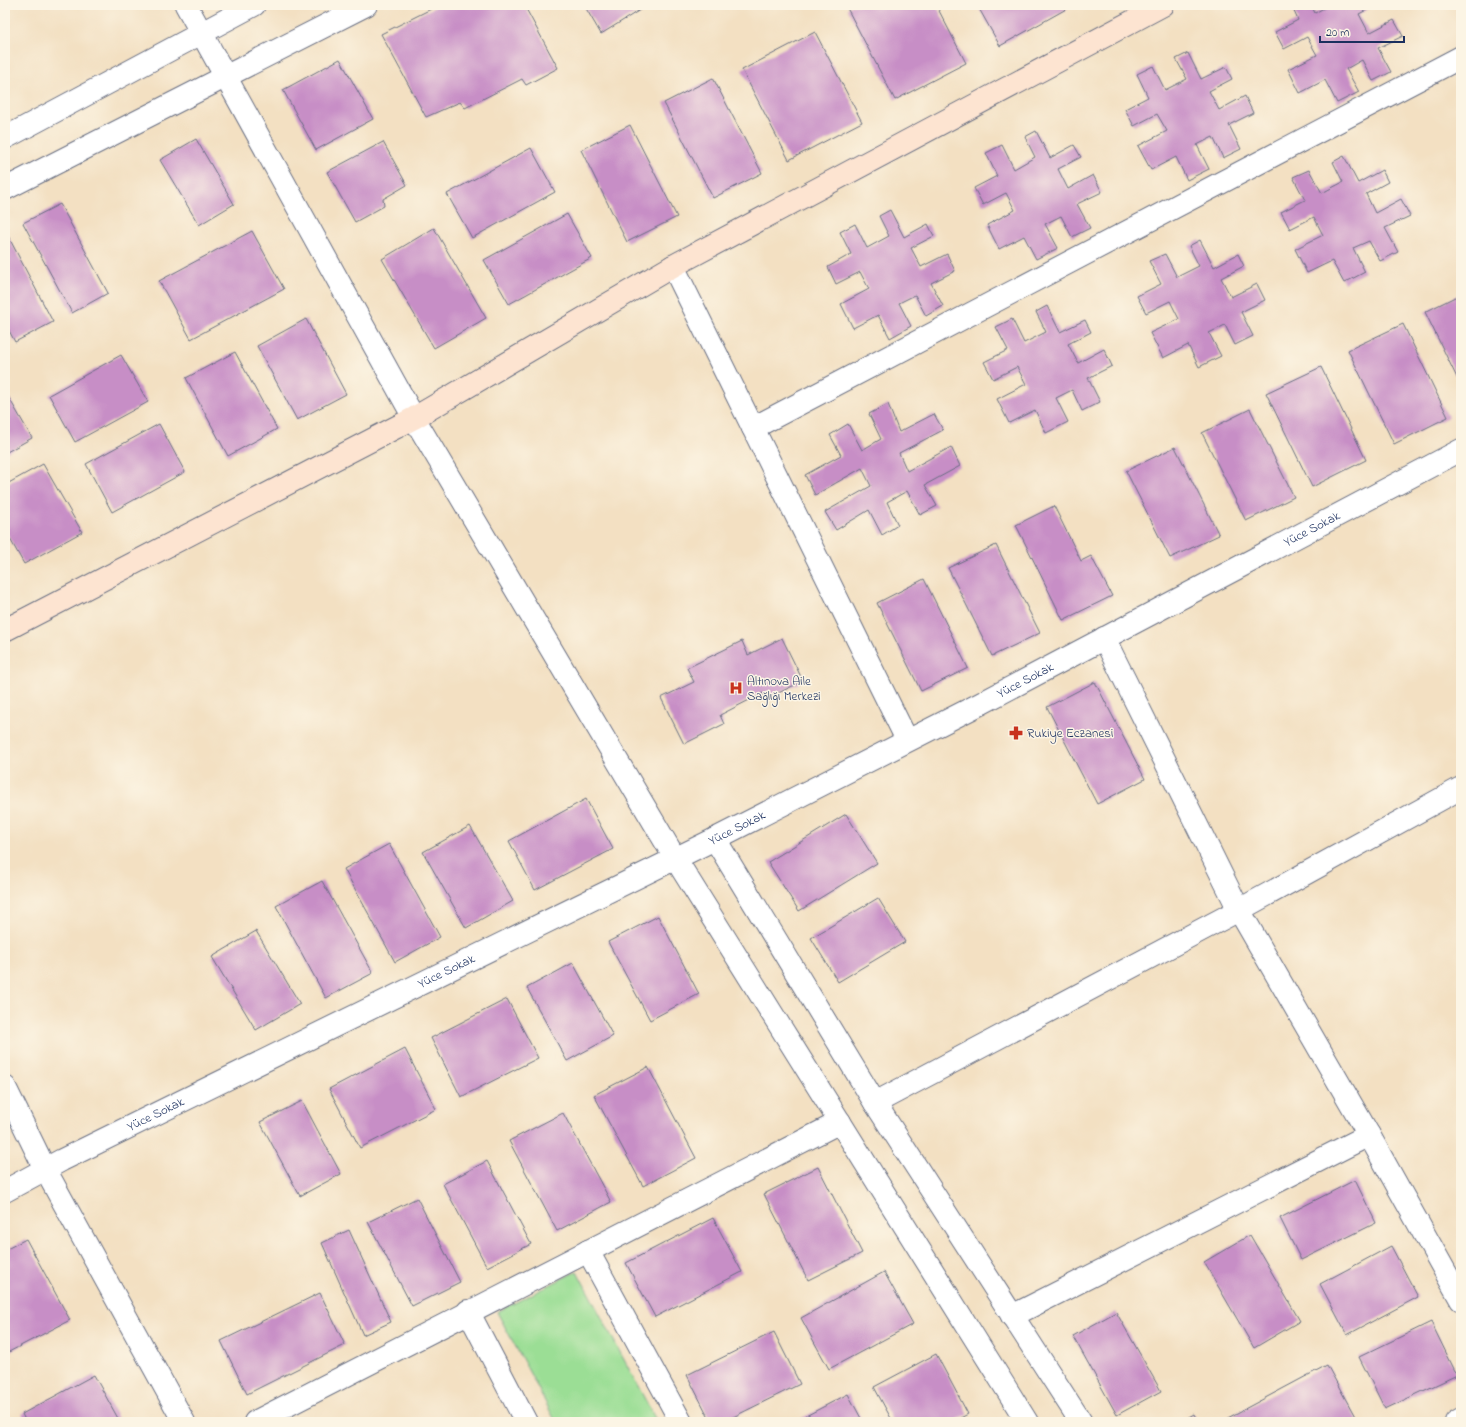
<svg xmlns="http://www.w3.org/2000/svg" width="1466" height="1427" viewBox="0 0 1466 1427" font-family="'Indie Flower',sans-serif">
<rect width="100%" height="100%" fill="#fcf5e5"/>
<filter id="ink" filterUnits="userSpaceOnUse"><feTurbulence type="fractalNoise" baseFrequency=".025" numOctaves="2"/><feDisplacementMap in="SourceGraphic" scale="8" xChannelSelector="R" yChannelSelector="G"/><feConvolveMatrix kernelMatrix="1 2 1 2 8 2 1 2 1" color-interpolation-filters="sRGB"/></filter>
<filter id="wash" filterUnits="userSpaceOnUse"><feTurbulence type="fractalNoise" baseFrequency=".012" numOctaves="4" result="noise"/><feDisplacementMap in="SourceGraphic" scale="16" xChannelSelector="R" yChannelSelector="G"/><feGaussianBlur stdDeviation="0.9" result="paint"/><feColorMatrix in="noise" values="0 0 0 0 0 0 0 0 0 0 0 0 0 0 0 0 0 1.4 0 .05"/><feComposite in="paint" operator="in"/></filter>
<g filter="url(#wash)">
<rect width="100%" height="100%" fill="#f3e0c2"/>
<path fill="#9bde95" stroke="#5b867a" d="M577 1271 657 1422H556L497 1312Z"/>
<g id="blocks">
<path fill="#c78ec6" d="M439 5H524L558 68 526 85 522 79 465 108 460 102 426 117 381 34Z
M584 5H648L601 34Z
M853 5H936L966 63 895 100 847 8Z
M977 5H1066L1068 8 1000 46Z
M1291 5H1311L1315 13 1329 5H1376L1359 14 1369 33 1394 20 1403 36 1378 48 1391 72 1373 81 1362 60 1346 69 1359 92 1337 103 1325 80 1300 93 1288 69 1317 55 1307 37 1284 49 1275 32 1298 20Z
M815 32 862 122 789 160 742 70Z
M1188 53 1201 79 1226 67 1232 79 1209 91 1219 110 1245 96 1253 113 1229 125 1241 149 1223 158 1213 137 1197 145 1209 169 1187 180 1176 157 1151 170 1138 146 1167 131 1157 114 1134 126 1125 109 1148 97 1137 74 1153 66 1165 90 1187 79 1176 59Z
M340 59 373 119 316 150 283 90Z
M713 78 762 173 713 198 664 103Z
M630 125 677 217 627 242 581 150Z
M1036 131 1050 158 1074 145 1081 157 1058 169 1068 189 1093 175 1102 192 1077 204 1090 228 1072 237 1061 216 1045 224 1058 248 1036 259 1024 236 999 249 987 225 1015 210 1006 193 983 205 974 188 997 176 986 153 1002 145 1014 169 1035 157 1025 137Z
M196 139 234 204 199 225 160 160Z
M383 142 407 185 383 199 384 206 355 222 327 172Z
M531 148 555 192 472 238 447 194Z
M1344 156 1358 183 1382 170 1388 182 1366 194 1375 213 1401 199 1410 216 1385 228 1398 252 1380 261 1369 241 1353 248 1365 272 1344 283 1332 261 1307 273 1295 249 1323 235 1314 217 1290 229 1281 212 1305 200 1293 177 1309 170 1322 193 1343 182 1333 162Z
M60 204 108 293 72 313 23 223Z
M890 210 904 237 928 224 934 236 911 248 921 267 947 254 955 271 931 283 943 306 926 316 915 295 899 303 911 326 890 338 878 315 853 328 841 304 869 289 860 272 836 284 828 267 851 254 840 232 855 224 867 248 889 236 879 216Z
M567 214 592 258 509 304 484 260Z
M434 228 486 318 434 348 382 259Z
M252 231 284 289 191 339 159 281Z
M7 234 53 322 15 342 5 323V235Z
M1200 240 1214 267 1238 254 1244 266 1221 278 1231 297 1257 284 1265 300 1241 312 1253 336 1235 345 1225 325 1209 333 1221 356 1199 367 1188 345 1163 358 1150 333 1179 319 1170 301 1146 313 1137 296 1161 284 1149 261 1165 254 1177 277 1199 266 1189 246Z
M1461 294V386L1425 312Z
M1047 306 1060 332 1085 320 1091 332 1068 344 1078 363 1104 349 1112 366 1088 378 1100 402 1082 411 1072 390 1056 398 1068 422 1046 433 1035 410 1009 423 997 399 1026 384 1017 367 993 379 984 362 1008 350 996 327 1012 319 1024 343 1046 332 1036 312Z
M306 319 346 394 297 420 257 346Z
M1403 324 1448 417 1394 444 1348 350Z
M235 352 277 429 228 456 186 378Z
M121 355 148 402 75 442 49 395Z
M1321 367 1366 460 1312 487 1266 393Z
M5 391 32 438 5 453Z
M888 404 899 432 934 414 943 430 899 453 907 471 951 447 960 466 925 485 937 506 920 515 907 491 887 502 898 525 882 535 869 510 836 530 825 512 871 486 862 468 815 495 805 475 841 455 830 435 848 424 862 450 881 439 869 414Z
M1250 409 1294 497 1246 521 1202 433Z
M159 424 185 472 112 512 86 464Z
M1175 447 1219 535 1170 558 1126 471Z
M43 464 82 532 24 564 5 530V485Z
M1054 506 1081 561 1091 556 1112 596 1063 620 1016 525Z
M996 545 1040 633 992 656 948 568Z
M924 579 968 668 921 691 877 603Z
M782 638 803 681 766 699 763 693 720 715 724 724 684 744 661 698 694 682 687 668 742 641 748 655Z
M1095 682 1145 779 1097 804 1047 707Z
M586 799 613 849 535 890 509 841Z
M846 814 877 863 799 911 768 862Z
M470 826 513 901 466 928 423 852Z
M389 844 440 937 395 962 344 869Z
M322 881 373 973 326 998 276 906Z
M878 898 905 942 838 982 811 938Z
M658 916 699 994 650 1020 608 942Z
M256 931 300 1004 256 1030 212 957Z
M573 963 613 1036 567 1061 527 988Z
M507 999 538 1058 461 1097 431 1038Z
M405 1049 436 1109 360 1148 329 1089Z
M648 1067 696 1158 643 1186 594 1095Z
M302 1101 341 1174 300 1196 260 1122Z
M563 1113 611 1202 557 1231 509 1141Z
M487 1161 531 1244 487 1267 443 1184Z
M818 1167 862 1253 808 1280 764 1194Z
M1355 1180 1376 1223 1301 1260 1280 1218Z
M417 1198 460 1282 412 1306 368 1222Z
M713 1218 742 1272 655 1317 626 1263Z
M349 1230 391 1322 363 1335 322 1243Z
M1250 1235 1300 1321 1254 1348 1204 1262Z
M26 1239 70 1320 5 1354V1250Z
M1391 1246 1418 1297 1347 1335 1320 1284Z
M884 1272 913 1324 829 1369 801 1318Z
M320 1293 345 1345 247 1394 221 1341Z
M1116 1312 1161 1391 1117 1415 1073 1336Z
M1431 1322 1457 1375 1385 1409 1359 1357Z
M774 1332 800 1384 723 1422H711L687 1375Z
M936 1354 968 1414 953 1422H893L874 1387Z
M1327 1365 1358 1422H1225L1224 1420Z
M94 1375 120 1422H26L22 1414Z
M848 1394 863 1422H802L800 1419Z
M1194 1414 1198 1422H1180Z"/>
</g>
</g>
<g filter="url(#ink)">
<use href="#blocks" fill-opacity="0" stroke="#676d81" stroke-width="1"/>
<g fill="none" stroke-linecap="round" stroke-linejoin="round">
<g stroke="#676d81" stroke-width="24">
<g id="street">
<path d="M186 5 414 418 675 858 1027 1422"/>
<path d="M5 138 254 5"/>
<path d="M5 189 366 5"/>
<path d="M673 266 907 740"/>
<path d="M753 428 1461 57"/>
<path d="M1104 638 1239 910 1369 1135 1461 1300"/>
<path d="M715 839 875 1103 1081 1422"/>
<path d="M5 1087 45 1169 184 1422"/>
<path d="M875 1103 1239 910 1461 788"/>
<path id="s1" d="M5 1191 62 1160 715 839 980 704 1461 450"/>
<path d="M588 1251 681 1422"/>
<path d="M468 1311 526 1422"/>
<path d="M1012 1316 1369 1135"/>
<path d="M255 1422 840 1122"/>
<path d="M1456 1422 1461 1419"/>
</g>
</g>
<g stroke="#676d81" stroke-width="24">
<path id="secondary" d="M5 630 414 418 673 266 1163 5"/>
</g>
<use href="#street" stroke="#fff" stroke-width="22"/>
<use href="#secondary" stroke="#fde4d1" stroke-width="22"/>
</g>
</g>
<defs>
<g id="hospital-bare" transform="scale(1.08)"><path d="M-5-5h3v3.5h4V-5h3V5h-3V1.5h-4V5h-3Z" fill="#c8321e" stroke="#fcf5e5" stroke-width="2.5" paint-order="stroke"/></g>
<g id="pharmacy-bare" transform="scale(1.08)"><path d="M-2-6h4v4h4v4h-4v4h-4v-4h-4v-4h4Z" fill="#c8321e" stroke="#fcf5e5" stroke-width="2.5" paint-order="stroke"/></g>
</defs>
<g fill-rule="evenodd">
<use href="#hospital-bare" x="736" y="688"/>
<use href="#pharmacy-bare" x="1016" y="733"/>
</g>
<g text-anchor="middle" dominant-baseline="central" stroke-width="3" stroke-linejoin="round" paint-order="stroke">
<g font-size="13" fill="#1b2f5e" stroke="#fcf5e5">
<text stroke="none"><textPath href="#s1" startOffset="1465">Yüce Sokak</textPath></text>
<text stroke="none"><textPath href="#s1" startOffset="1141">Yüce Sokak</textPath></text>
<text stroke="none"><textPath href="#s1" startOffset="817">Yüce Sokak</textPath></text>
<text stroke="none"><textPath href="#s1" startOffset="493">Yüce Sokak</textPath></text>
<text stroke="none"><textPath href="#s1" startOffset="169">Yüce Sokak</textPath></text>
</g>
<g font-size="13" fill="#1b2f5e" stroke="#fcf5e5" text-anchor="start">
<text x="747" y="681">Altınova Aile<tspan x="747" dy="15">Sağlığı Merkezi</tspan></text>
<text x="1027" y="733">Rukiye Eczanesi</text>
</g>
</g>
<rect width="1466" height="1427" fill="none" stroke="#fcf5e5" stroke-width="20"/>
<path d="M1320 36v6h84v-6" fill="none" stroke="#1b2f5e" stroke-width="2"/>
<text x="1326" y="36" font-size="12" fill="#1b2f5e" stroke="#fcf5e5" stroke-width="3" paint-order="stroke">20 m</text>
</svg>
